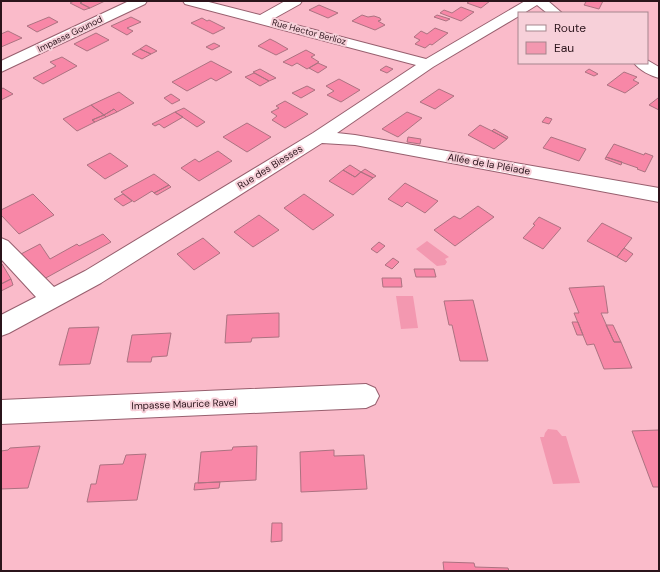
<svg xmlns="http://www.w3.org/2000/svg" width="660" height="572" viewBox="0 0 660 572" font-family="'DM Sans',sans-serif">
<rect width="100%" height="100%" fill="#fabbca"/>
<path fill="#f398b0" d="M427 241 449 257 445 259 447 262 445 265 437 266 416 249Z
M396 296H413L418 328 401 329Z
M548 429 557 430 562 436H566L580 483 553 484 540 437H544L545 433Z"/>
<path fill="#f887a7" stroke="#ac7281" d="M74 1H80L82 2 80 3 90 8 84 10 70 3Z
M80 1H105L90 8 80 3 82 2Z
M470 1H490L481 8 467 3Z
M582 1H603L599 9 584 5 586 2Z
M319 5 338 13 328 18 309 10Z
M461 7 474 12 461 21 440 13 444 10 452 13Z
M362 15 368 17 374 16 380 18 381 20 378 21 385 25 375 30 352 21Z
M437 15 450 19 446 21 434 17Z
M49 17 58 22 37 32 27 26Z
M131 17 141 22 127 28 133 31 127 35 111 26Z
M202 18 207 21 209 20 225 28 213 34 191 23Z
M435 28 448 33 432 45 430 44 425 48 415 44 420 40 414 37 421 31 427 34Z
M8 31 22 38 1 47V34Z
M96 33 109 40 87 51 74 44Z
M270 39 276 42 288 49 276 55 258 46Z
M214 43 220 46 212 50 206 47Z
M146 45 157 51 151 54 140 49Z
M140 49 151 54 142 59 132 54Z
M306 50 315 55 311 57 319 62 307 69 297 63 292 66 283 62Z
M62 57 77 66 43 84 33 78 56 66 50 62Z
M211 61 232 72 216 81 211 78 187 91 172 82Z
M318 63 327 67 318 73 309 68Z
M386 66 393 69 387 73 380 70Z
M260 69 276 78 269 81 253 72Z
M589 69 598 74 594 76 585 72Z
M624 72 637 77 633 80 639 83 625 93 607 85Z
M254 73 256 74 269 81 260 86 245 77Z
M339 79 360 90 341 102 327 95 334 91 326 86Z
M307 86 315 90 301 98 292 93Z
M3 88 13 94 1 100V89Z
M439 89 454 96 435 109 420 102Z
M119 92 134 103 117 112 114 109 104 115 91 105Z
M171 94 180 100 172 104 164 98Z
M658 98H659V110L649 105Z
M285 101 308 114 285 128 272 120 277 116 271 112 279 108 276 106Z
M91 105 104 115 92 120 95 122 77 131 63 119Z
M184 108 205 122 197 127 175 112Z
M114 109 117 112 106 117 104 115Z
M175 112 183 117 164 128 159 124 155 126 152 124Z
M407 112 422 118 398 137 382 129Z
M104 115 106 117 95 122 92 120Z
M546 117 552 119 549 124 542 122Z
M247 123 271 137 247 152 223 137Z
M480 125 492 131 507 139 494 149 468 135Z
M494 129 508 137 507 139 492 131Z
M408 137 421 139 420 144 407 142Z
M551 137 586 149 579 161 543 148Z
M614 144 644 155 645 153 653 156 645 172 637 169 638 168 606 157Z
M218 151 232 161 199 181 181 168 195 159 199 162Z
M110 153 128 166 105 179 87 165Z
M606 157 622 162 621 165 605 159Z
M350 165 361 172 355 177 343 170Z
M365 169 376 176 373 178 361 172Z
M343 170 355 177 361 172 373 178 353 195 329 181Z
M154 174 169 185 154 193 152 191 134 202 121 192Z
M405 183 438 201 425 213 407 202 402 207 388 199Z
M169 185 171 187 157 195 154 193Z
M33 194 54 215 19 234 1 215V210Z
M123 194 132 201 123 206 114 199Z
M304 194 334 215 313 230 284 208Z
M478 206 494 217 455 246 434 230 454 216 460 219Z
M259 215 279 230 253 247 234 232Z
M539 217 561 228 543 249 523 238 535 225 533 224Z
M602 223 632 238 617 257 587 241Z
M103 234 111 242 44 279 21 254 40 244 50 259 77 244 79 246Z
M203 238 220 253 194 270 177 254Z
M379 242 385 246 377 253 371 249Z
M624 248 633 254 626 262 617 257Z
M393 258 399 262 392 269 385 265Z
M2 264 11 279 1 284V265Z
M414 269H434L436 277H416Z
M382 278H401L402 287H383Z
M11 279 13 285 1 291V284Z
M604 286 608 313H601L614 342H621L632 368 604 369 594 344 587 345 574 313H579L569 288Z
M473 300 488 361H460L452 325H449L444 301Z
M279 313V337L252 338 251 342 225 343 227 315Z
M572 322H578L583 335H577Z
M606 325H613L621 342H614Z
M99 327 90 364 59 365 69 328Z
M171 333 167 356 152 357 151 362H127L132 335Z
M659 430V487H653L632 431Z
M40 446 28 488 1 489V451L8 450 10 448Z
M257 446 256 480 198 483 201 452 232 450 233 447Z
M334 450V456L364 455 367 489 301 492 300 452Z
M146 454 137 500 87 502 91 484H96L100 465 123 464 126 455Z
M220 482 219 488 194 490 195 483Z
M272 523H282V541L271 542Z
M443 562 474 563 475 567 508 568 509 571H444Z"/>
<g fill="none" stroke-linecap="round" stroke-linejoin="round">
<g stroke="#975f6e" stroke-width="2">
<path id="minor" d="M129 1H147L145 4 1 72V61Z
M183 1H205L260 15 285 1H302L300 4 273 19 426 59 525 1H548L562 13H547L537 5 524 13H519V16L433 67 337 133 355 135 659 188V202L355 145 322 143 101 283 9 333 1 336V315L36 297 1 259V238L8 241 54 287 85 271 313 133 416 65 185 4Z
M647 60 659 67V78C651 76 639 70 634 63H647Z
M366 384 375 388 379 396 375 404 366 408 1 424V400Z"/>
</g>
<use href="#minor" fill="#fff" fill-rule="evenodd"/>
</g>
<g text-anchor="middle" dominant-baseline="central" stroke-width="4" stroke-linejoin="round" paint-order="stroke">
<g font-size="9" fill="#2b141b" stroke="#f7d0d9">
<text transform="translate(309 32) rotate(15)">Rue Hector Berlioz</text>
<text transform="translate(70 34) rotate(-26)">Impasse Gounod</text>
</g>
<g font-size="10" fill="#2b141b" stroke="#f7d0d9">
<text transform="translate(489 164) rotate(10)">Allée de la Pléiade</text>
<text transform="translate(270 167) rotate(-32)">Rue des Biesses</text>
<text transform="translate(184 404) rotate(-2)">Impasse Maurice Ravel</text>
</g>
</g>
<rect width="660" height="572" fill="none" stroke="#2b141b" stroke-width="4"/>
<rect x="518" y="12" width="130" height="52" fill="#f7d0d9" stroke="#a5858d"/>
<rect x="526" y="25" width="20" height="6" fill="#ffffff" stroke="#a5858d"/>
<text x="554" y="32" font-size="12" fill="#2b141b">Route</text>
<rect x="526" y="42" width="20" height="12" fill="#f398b0" stroke="#a5858d"/>
<text x="554" y="52" font-size="12" fill="#2b141b">Eau</text>
</svg>
